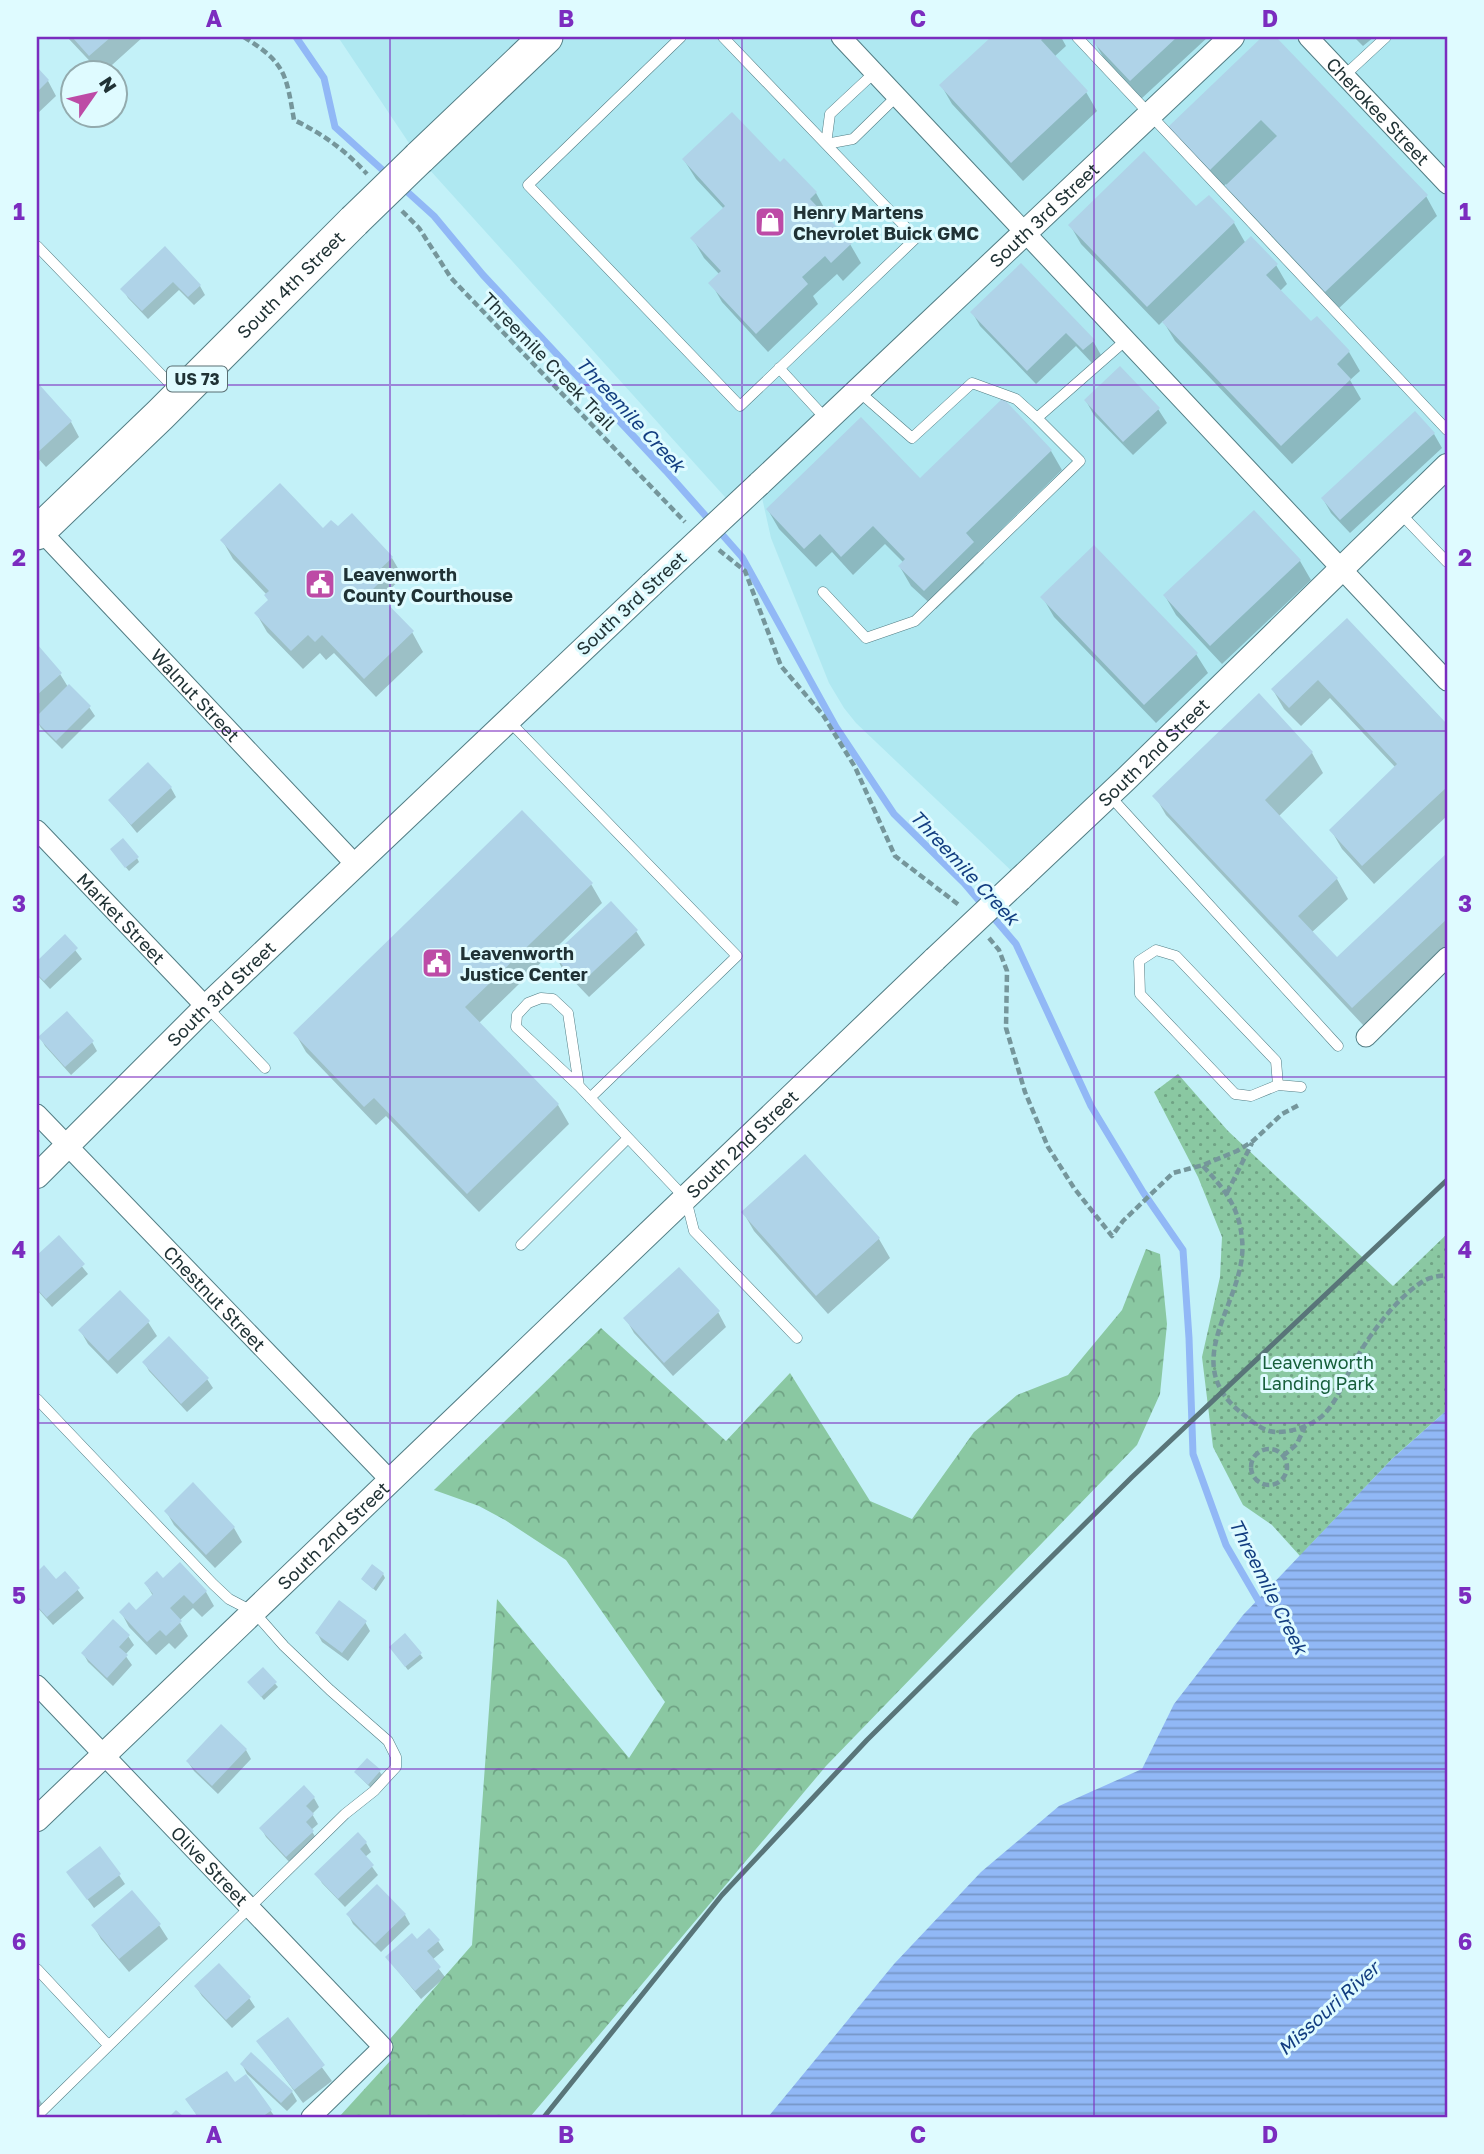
<svg xmlns="http://www.w3.org/2000/svg" width="1484" height="2154" viewBox="0 0 1484 2154" font-family="'Golos Text',sans-serif">
<defs>
<pattern id="forest-crowns" width="20" height="18" patternUnits="userSpaceOnUse" patternTransform="scale(1.75)"><rect width="20" height="18" fill="#8ac8a2"/><path d="M2 6a3 3 0 1 1 6 0M12 15a3 3 0 1 1 6 0" fill="none" stroke="#70a385"/></pattern>
<pattern id="park-dots" width="8" height="8" patternUnits="userSpaceOnUse" patternTransform="scale(1.75)"><rect width="8" height="8" fill="#8ac8a2"/><path d="M2 2h.1M6 6h.1" fill="none" stroke="#70a385" stroke-width="1.8" stroke-linecap="round"/></pattern>
<pattern id="water-rules" width="6" height="5" patternUnits="userSpaceOnUse" patternTransform="scale(1.75)"><rect width="6" height="5" fill="#91b8f6"/><path d="M0 2.5h6" fill="none" stroke="#7696c8"/></pattern>
</defs>
<rect width="100%" height="100%" fill="#c3f1f8"/>
<path fill="#afe8f1" d="M338 37H1447V466L1020 879 856 723 844 708 829 683 771 538 759 484 734 507 419 158Z"/>
<path fill="url(#forest-crowns)" d="M1146 1249 1160 1254 1167 1324 1160 1394 1137 1445 826 1766 530 2117H339L391 2060 383 2047 472 1945 497 1599 629 1758 665 1702 566 1560 505 1520 479 1506 434 1490 601 1328 726 1441 790 1373 870 1501 912 1519 974 1432 1017 1395 1068 1375 1122 1310Z"/>
<path fill="url(#park-dots)" d="M1178 1074 1228 1131 1393 1286 1447 1234V1410L1392 1459 1300 1556 1272 1525 1243 1505 1213 1447 1202 1357 1220 1277 1222 1237 1198 1177 1154 1092Z"/>
<path fill="url(#water-rules)" d="M1447 1410V2117H768L894 1964 981 1872 1059 1806 1142 1769 1174 1704 1243 1615 1392 1459Z"/>
<path fill="#0003" d="M67 37H143L102 74Z
M993 37H1061L1066 46 1054 57 1086 92 1097 111 1023 181 952 104 941 85Z
M1101 37H1208L1141 99 1106 62 1095 43Z
M1264 37H1274L1426 196 1437 216 1337 310 1239 205 1226 184 1222 188 1181 146 1170 127Z
M1354 37H1374L1363 46Z
M37 70 48 81 56 96 37 114Z
M684 160 779 165 784 160 816 193 827 213 823 216 850 244 861 263 843 281 837 274 813 296 818 304 768 352 722 302 711 283 720 275 704 258 693 239 724 209 696 179Z
M1196 209 1234 223 1246 244 1276 265 1287 284 1280 291 1311 324 1317 318 1349 352 1360 371 1350 380 1361 399 1292 464 1175 341 1163 321 1159 325 1081 244 1070 225Z
M165 249 200 286 205 295 194 305 179 290 148 319 128 298 123 289Z
M1021 265 1093 341 1101 355 1092 363 1076 346 1036 384 980 326 972 312Z
M37 385 71 422 79 437 46 467 37 457Z
M1003 401 1051 451 1062 470 978 552 984 563 936 609 911 586 900 567 904 563 885 544 853 575 832 552 816 567 779 529 768 510 920 481Z
M1086 401 1158 409 1167 423 1133 455 1094 415Z
M1434 434 1442 448 1350 533 1331 513 1323 499Z
M1254 512 1300 561 1311 580 1222 664 1176 615 1165 596Z
M323 531 392 558 403 577 388 591 393 599 386 605 412 632 423 652 376 697 334 653 326 660 320 653 303 669 267 632 256 613 269 601 267 595 233 559 222 540Z
M1043 598 1196 654 1208 673 1156 723 1054 617Z
M1347 620 1447 726V816L1374 884 1342 849 1331 830 1396 768 1330 698 1301 726 1284 709 1273 690Z
M37 647 60 674 68 687 89 707 95 716 62 749 41 728 37 721Z
M1258 696 1312 753 1323 773 1278 817 1337 879 1348 899 1311 933 1337 959 1447 855V948L1364 1026 1166 815 1155 796Z
M171 788 176 797 137 833 110 800Z
M114 853 137 858 139 862 129 871Z
M591 884 602 903 479 1023 558 1105 569 1124 479 1212 386 1116 376 1125 306 1052 295 1033Z
M636 931 645 945 589 997 563 970 555 955Z
M65 937 82 959 50 989 37 975V963Z
M40 1037 92 1042 97 1051 71 1075 45 1046Z
M805 1157 879 1239 890 1258 828 1314 754 1231 743 1212Z
M59 1238 88 1274 52 1307 37 1290V1257Z
M718 1312 726 1327 673 1376 634 1333 626 1319Z
M148 1322 157 1336 117 1374 88 1344 80 1330Z
M144 1362 207 1379 213 1388 187 1412 149 1371Z
M166 1511 234 1528 242 1542 215 1568 174 1525Z
M180 1565 206 1592 214 1606 202 1617 193 1608 179 1621 188 1636 175 1649 169 1643 156 1655 129 1627 121 1612H136L153 1596 146 1584 163 1581Z
M44 1568 56 1581 65 1574 84 1598 53 1625 37 1607V1574Z
M383 1574 385 1578 376 1591 363 1580Z
M365 1622 370 1631 348 1661 322 1642 317 1633Z
M128 1636 134 1645 125 1655 132 1665 113 1686 88 1662 83 1653Z
M393 1651 420 1654 423 1658 408 1670Z
M263 1670 278 1687 264 1700 252 1686Z
M246 1750 251 1759 218 1794 194 1771 188 1762Z
M379 1771 382 1775 371 1788 356 1773Z
M314 1798 319 1807 312 1814 318 1824 311 1830 318 1841 292 1865 266 1837 261 1828Z
M366 1843 371 1852 365 1857 378 1875 345 1907 322 1883 317 1874Z
M68 1873 119 1875 125 1884 94 1908Z
M348 1914 405 1915 410 1924 381 1952 353 1924Z
M93 1925H159L168 1939 129 1972 101 1939Z
M417 1941H438L444 1950 432 1960 445 1977 421 1999 387 1958Z
M196 1987 249 1998 255 2007 232 2028 202 1996Z
M287 2020 332 2081 303 2103 258 2042Z
M251 2054 292 2092 297 2101 287 2111 247 2074 242 2064Z
M246 2076 275 2117H198L187 2100 235 2084Z
M37 2096 47 2111 37 2117Z"/>
<g fill="none" stroke-linecap="round" stroke-linejoin="round">
<path stroke="#91b8f6" stroke-width="7" d="M296 37 324 78 335 127 387 174
M402 187 434 216 483 275 666 471 742 557 836 727 894 814 964 883 1016 944 1091 1106 1143 1192 1183 1250 1189 1338 1193 1454 1226 1545 1262 1607"/>
</g>
<path fill="#afd3e8" d="M72 37H111L89 56Z
M991 37H1044L1041 40 1088 91 1011 163 939 85Z
M1098 37H1177L1130 81 1093 42Z
M1262 37H1276L1428 195 1325 292 1225 186 1277 136 1261 120 1210 170 1168 127Z
M37 67 49 80 37 92Z
M732 112 780 162 784 158 817 192 810 199 852 243 831 263 825 256 802 277 808 284 756 334 708 283 721 271 690 238 725 206 682 159Z
M1144 151 1196 206 1209 195 1235 222 1147 307 1068 225Z
M1251 236 1278 264 1266 275 1311 321 1317 316 1350 351 1337 364 1351 379 1281 446 1162 322Z
M165 246 201 285 188 297 173 282 142 311 120 289Z
M1021 263 1095 340 1083 350 1066 333 1027 371 970 312Z
M1120 366 1160 408 1123 442 1084 400Z
M37 382 72 421 37 453Z
M1003 398 1052 450 966 533 974 542 924 591 898 566 905 559 873 526 841 557 820 534 804 549 766 509 861 417 920 478Z
M1415 411 1435 433 1340 520 1321 498Z
M280 483 323 528 331 520 338 526 352 513 393 557 377 572 383 579 373 589 414 631 364 679 322 635 315 642 308 635 291 651 254 613 268 600 264 595 269 591 220 540Z
M1254 510 1301 560 1210 646 1163 595Z
M1094 545 1198 653 1144 705 1040 597Z
M1347 618 1447 724V787L1362 866 1329 830 1397 764 1318 680 1289 708 1271 689Z
M37 644 62 673 37 695Z
M69 684 91 706 56 741 37 722V716Z
M1259 693 1313 752 1265 800 1338 878 1298 916 1337 957 1447 853V919L1352 1008 1152 796Z
M148 762 172 787 131 825 108 800Z
M522 810 593 883 465 1007 559 1104 467 1194 374 1098 364 1107 293 1033Z
M123 838 139 857 125 868 110 849Z
M611 901 638 930 580 984 553 955Z
M65 934 78 948 44 981 37 974V961Z
M67 1011 94 1041 65 1067 38 1037Z
M805 1154 880 1238 816 1296 741 1212Z
M59 1235 85 1264 46 1299 37 1289V1255Z
M679 1267 720 1311 664 1363 623 1318Z
M120 1290 150 1321 108 1361 78 1330Z
M169 1336 209 1378 181 1404 142 1362Z
M193 1482 235 1527 206 1555 164 1511Z
M180 1562 207 1591 193 1604 184 1595 170 1608 182 1621 166 1636 160 1630 147 1642 119 1612 129 1602 136 1610 153 1594 144 1583 157 1571 163 1578Z
M372 1564 384 1573 373 1589 361 1579Z
M44 1565 56 1579 65 1571 80 1588 47 1617 37 1606V1572Z
M339 1600 367 1621 342 1653 315 1633Z
M113 1619 130 1635 119 1647 128 1655 107 1678 81 1653Z
M405 1633 422 1653 405 1667 389 1647Z
M263 1667 277 1682 261 1697 247 1682Z
M221 1724 247 1749 212 1786 186 1761Z
M367 1758 381 1770 368 1785 354 1772Z
M304 1785 315 1797 306 1806 314 1814 306 1822 314 1831 286 1857 259 1828Z
M358 1832 367 1842 360 1849 374 1865 338 1899 314 1874Z
M100 1846 121 1874 87 1900 66 1872Z
M377 1884 406 1914 375 1944 346 1914Z
M132 1890 161 1924 119 1959 91 1925Z
M429 1928 440 1940 427 1951 441 1967 415 1991 385 1957 412 1933 417 1939Z
M219 1963 251 1997 226 2020 194 1986Z
M288 2017 325 2065 294 2090 256 2041Z
M251 2052 293 2091 281 2103 240 2064Z
M227 2071 235 2082 246 2074 272 2110 262 2117H198L185 2099Z
M176 2110 184 2117H169Z"/>
<g fill="none" stroke-linecap="round" stroke-linejoin="round">
<g stroke="#527d84" stroke-width="11">
<path id="service" d="M681 37 528 185 740 406 916 238 723 37
M1077 37 1447 430
M1345 75 1386 37
M826 144 830 114 874 73
M826 144 853 139 896 97
M37 246 178 392
M779 368 826 419
M857 390 912 438 972 383 1016 399 1037 418
M1399 512 1447 562
M823 592 866 638 915 621 1080 461 1037 418 1126 340
M508 720 737 956 590 1098
M1109 795 1338 1046
M207 1007 265 1068
M1278 1085 1276 1061 1176 956 1156 950 1139 961 1140 994 1235 1094 1251 1096 1278 1085 1301 1087
M579 1086 516 1027 517 1015 528 1003 541 998 553 999 568 1013 579 1086 686 1199 694 1231 797 1338
M521 1245 628 1138
M37 1399 213 1584 229 1599 254 1612 284 1646 330 1690 388 1741 396 1757V1767L374 1791 345 1814 37 2116
M37 1969 108 2045"/>
</g>
<g stroke="#527d84" stroke-width="21">
<g id="minor">
<path d="M841 37 1447 681"/>
<path id="s1" d="M1308 37 1447 184"/>
<path id="s2" d="M37 527 355 864"/>
<path id="s3" d="M37 830 206 1007"/>
<path d="M1366 1037 1447 957"/>
<path id="s4" d="M37 1114 391 1481"/>
<path id="s5" d="M37 1685 383 2047 311 2117"/>
</g>
</g>
<g stroke="#527d84" stroke-width="26">
<g id="tertiary">
<path id="s6" d="M759 484 1232 37"/>
<path id="s7" d="M1020 879 1125 780 1447 466"/>
<path id="s8" d="M37 1176 206 1007 652 584"/>
<path id="s9" d="M37 1819 935 959"/>
</g>
</g>
<g stroke="#527d84" stroke-width="35">
<g id="trunk">
<path d="M419 158 546 37"/>
<path id="s10" d="M37 533 160 415 354 221"/>
</g>
</g>
<path stroke="#75969b" stroke-width="4.5" stroke-dasharray="7 3.5" stroke-linecap="butt" d="M244 37C285 63 286 73 294 120 323 134 345 150 367 174
M402 211 419 228 451 278 685 522
M719 550 745 571 781 666 823 715 855 767 895 856 959 905
M989 938 999 950 1007 971 1006 1028 1025 1092 1048 1147 1074 1188 1112 1236 1123 1221 1173 1173 1203 1165 1237 1151 1253 1141 1282 1114 1299 1105
M1203 1166C1224 1189 1239 1206 1242 1239 1249 1301 1173 1361 1244 1415 1253 1422 1264 1432 1276 1432 1292 1432 1308 1427 1321 1417 1336 1404 1342 1385 1351 1368 1366 1339 1395 1299 1422 1282 1429 1277 1439 1276 1447 1275
M1227 1193 1252 1143
M1251 1467a18 18 0 1 1 36 0a18 18 0 1 1-36 0Z
M1283 1456 1297 1444 1306 1424"/>
<use href="#service" stroke="#fff" stroke-width="10"/>
<use href="#minor" stroke="#fff" stroke-width="19"/>
<use href="#tertiary" stroke="#fff" stroke-width="24"/>
<use href="#trunk" stroke="#fff" stroke-width="33"/>
<path stroke="#597579" stroke-width="5" d="M544 2117 722 1895 867 1740 1132 1477 1447 1180"/>
<g stroke="#527d84" stroke-width="26" stroke-linecap="butt">
<path id="tertiary-bridge" d="M652 584 759 484
M935 959 1020 879"/>
</g>
<g stroke="#527d84" stroke-width="35" stroke-linecap="butt">
<path id="trunk-bridge" d="M354 221 419 158"/>
</g>
<use href="#tertiary-bridge" stroke="#fff" stroke-width="24"/>
<use href="#trunk-bridge" stroke="#fff" stroke-width="33"/>
</g>
<path fill="none" stroke="#7b2cbf" stroke-width="2" stroke-opacity="0.55" d="M390 37V2117M742 37V2117M1094 37V2117M37 385H1447M37 731H1447M37 1077H1447M37 1423H1447M37 1769H1447"/>
<defs>
<g id="shop-square" transform="scale(1.575)"><rect x="-9" y="-9" width="18" height="18" rx="4" fill="#bd4ba6" stroke="#dffbff"/><path d="M-5-2.5h2.3a2.7 3.5 0 0 1 5.4 0H5L5.5 6h-11ZM-1.5-2.5h3a1.5 2.3 0 0 0-3 0Z" fill="#fff"/></g>
<g id="civic-square" transform="scale(1.575)"><rect x="-9" y="-9" width="18" height="18" rx="4" fill="#bd4ba6" stroke="#dffbff"/><path d="M-.6-6.5H3V-4.5H.6V-3L4-1V1h2V6H-6V1h2V-1L-.6-3ZM-1.2 2.5V6h2.4V2.5Z" fill="#fff"/></g>
</defs>
<g fill-rule="evenodd">
<use href="#shop-square" x="770" y="222"/>
<use href="#civic-square" x="320" y="584"/>
<use href="#civic-square" x="437" y="963"/>
</g>
<g text-anchor="middle" dominant-baseline="central" stroke-width="6" stroke-linejoin="round" paint-order="stroke">
<rect fill="#dffbff" stroke="#596e72" stroke-width="2" x="167" y="366.5" width="60" height="25" rx="5"/>
<g font-size="16" font-weight="bold" fill="#203235">
<text x="197" y="379">US 73</text>
</g>
<g font-size="18" fill="#203235" stroke="#dffbff">
<text stroke="none"><textPath href="#s1" startOffset="102">Cherokee Street</textPath></text>
<text stroke="none"><textPath href="#s6" startOffset="392">South 3rd Street</textPath></text>
<text stroke="none"><textPath href="#s10" startOffset="355">South 4th Street</textPath></text>
<text transform="translate(549 361) rotate(46)">Threemile Creek Trail</text>
<text transform="translate(631 603) rotate(-43)">South 3rd Street</text>
<text stroke="none"><textPath href="#s2" startOffset="231">Walnut Street</textPath></text>
<text stroke="none"><textPath href="#s7" startOffset="184">South 2nd Street</textPath></text>
<text stroke="none"><textPath href="#s3" startOffset="122">Market Street</textPath></text>
<text stroke="none"><textPath href="#s8" startOffset="259">South 3rd Street</textPath></text>
<text stroke="none"><textPath href="#s9" startOffset="976">South 2nd Street</textPath></text>
<text stroke="none"><textPath href="#s4" startOffset="256">Chestnut Street</textPath></text>
<text stroke="none"><textPath href="#s9" startOffset="410">South 2nd Street</textPath></text>
<text stroke="none"><textPath href="#s5" startOffset="250">Olive Street</textPath></text>
</g>
<g font-size="18" font-weight="bold" fill="#203235" stroke="#dffbff" text-anchor="start">
<text x="793" y="212">Henry Martens<tspan x="793" dy="21">Chevrolet Buick GMC</tspan></text>
<text x="343" y="574">Leavenworth<tspan x="343" dy="21">County Courthouse</tspan></text>
<text x="460" y="953">Leavenworth<tspan x="460" dy="21">Justice Center</tspan></text>
</g>
<g font-size="18" fill="#175f3b" stroke="#dffbff">
<text x="1318" y="1362">Leavenworth<tspan x="1318" dy="21">Landing Park</tspan></text>
</g>
<g font-size="19" font-style="italic" fill="#123d80" stroke="#dffbff">
<text transform="translate(631 414) rotate(47)">Threemile Creek</text>
<text transform="translate(965 867) rotate(47)">Threemile Creek</text>
<text transform="translate(1269 1586) rotate(63)">Threemile Creek</text>
<text transform="translate(1328 2008) rotate(-42)">Missouri River</text>
</g>
</g>
<rect width="1484" height="2154" fill="none" stroke="#dffbff" stroke-width="77"/>
<g transform="translate(94 94) rotate(56)"><circle r="33" fill="#dffbff" stroke="#93abae" stroke-width="2"/>
<path d="M0-5L12 26L0 18L-12 26Z" fill="#bd4ba6"/>
<text y="-10" font-size="19" font-weight="bold" text-anchor="middle" fill="#203235">N</text>
</g>
<rect x="38" y="38" width="1408" height="2078" fill="none" stroke="#7b2cbf" stroke-width="2.5"/>
<g font-size="23" text-anchor="middle" font-weight="bold" fill="#7b2cbf">
<text x="214" y="27">A</text>
<text x="566" y="27">B</text>
<text x="918" y="27">C</text>
<text x="1270" y="27">D</text>
<text x="19" y="220">1</text>
<text x="1465" y="220">1</text>
<text x="19" y="566">2</text>
<text x="1465" y="566">2</text>
<text x="19" y="912">3</text>
<text x="1465" y="912">3</text>
<text x="19" y="1258">4</text>
<text x="1465" y="1258">4</text>
<text x="19" y="1604">5</text>
<text x="1465" y="1604">5</text>
<text x="19" y="1950">6</text>
<text x="1465" y="1950">6</text>
<text x="214" y="2143">A</text>
<text x="566" y="2143">B</text>
<text x="918" y="2143">C</text>
<text x="1270" y="2143">D</text>
</g>
</svg>
